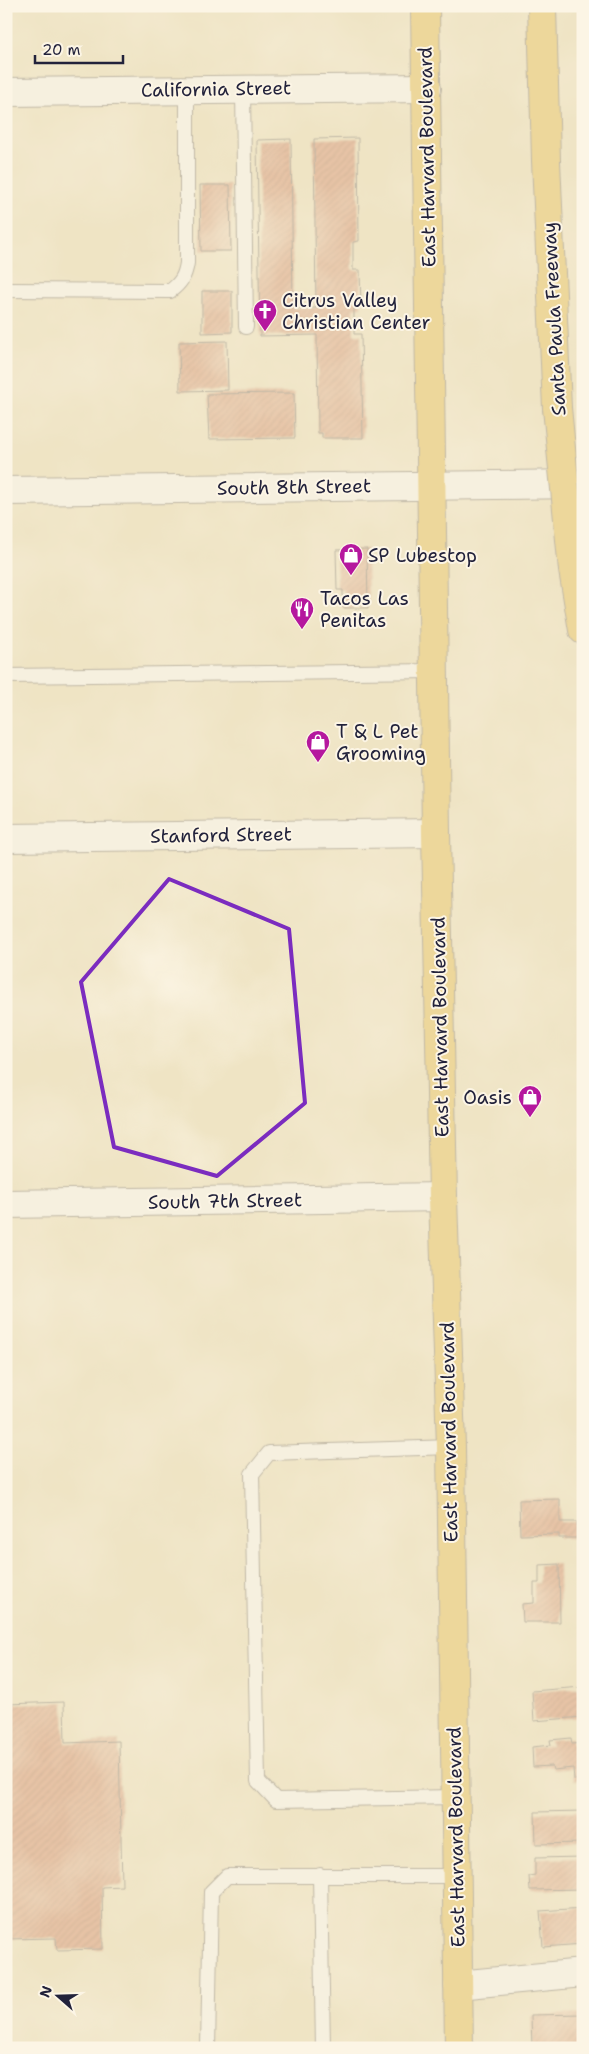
<svg xmlns="http://www.w3.org/2000/svg" width="589" height="2054" viewBox="0 0 589 2054" font-family="'Shantell Sans',sans-serif">
<defs>
<pattern id="building-hatch" width="6" height="6" patternUnits="userSpaceOnUse" patternTransform="scale(1.25)"><rect width="6" height="6" fill="#de9c80"/><path d="M-1 1l2-2M0 6l6-6M5 7l2-2" fill="none" stroke="#b47f6a"/></pattern>
</defs>
<rect width="100%" height="100%" fill="#fcf5e5"/>
<filter id="ink" filterUnits="userSpaceOnUse"><feTurbulence type="fractalNoise" baseFrequency=".02" numOctaves="2"/><feDisplacementMap in="SourceGraphic" scale="10" xChannelSelector="R" yChannelSelector="G"/><feConvolveMatrix kernelMatrix="1 2 1 2 8 2 1 2 1" color-interpolation-filters="sRGB"/></filter>
<filter id="wash" filterUnits="userSpaceOnUse"><feTurbulence type="fractalNoise" baseFrequency=".0096" numOctaves="4" result="noise"/><feDisplacementMap in="SourceGraphic" scale="20" xChannelSelector="R" yChannelSelector="G"/><feGaussianBlur stdDeviation="1.12" result="paint"/><feColorMatrix in="noise" values="0 0 0 0 0 0 0 0 0 0 0 0 0 0 0 0 0 1.4 0 .05"/><feComposite in="paint" operator="in"/></filter>
<g filter="url(#wash)">
<rect width="100%" height="100%" fill="#efe4c4"/>
<g id="blocks">
<path fill="url(#building-hatch)" d="M358 138 359 241 353 242V270H360L361 307 354 308V334H361L363 438H322V433H318L317 335 260 336 257 140 291 139 293 308H316L314 139Z
M200 185H230L231 251H201Z
M202 291H232V332L202 333Z
M227 341 228 390 180 391 179 342Z
M294 393 295 438 209 439 207 394Z
M367 549 368 608H343V590H337L336 550Z
M560 1499V1522H577V1538H559V1534L520 1535 519 1500Z
M559 1564 560 1622H523L522 1604 534 1603V1583H539V1565Z
M582 1687 583 1717 534 1721 532 1691Z
M64 1702 65 1743 119 1741 122 1886 102 1887 103 1949 57 1950 56 1938 6 1939V1704Z
M571 1738 572 1744 583 1743V1779L574 1780 573 1768 553 1770 552 1766 533 1767 532 1747 551 1745 550 1740Z
M583 1811V1843L536 1844 535 1812Z
M583 1857V1889L530 1890 529 1876 535 1875V1858Z
M583 1908V1944L543 1947 540 1911Z
M583 2014V2048H532L531 2015Z"/>
</g>
</g>
<g filter="url(#ink)">
<use href="#blocks" fill-opacity="0" stroke="#888380" stroke-width="1"/>
<g fill="none" stroke-linecap="round" stroke-linejoin="round">
<g stroke="#888380" stroke-width="16">
<path id="service" d="M243 89 246 327
M6 290 170 291C181 283 185 276 187 263V89
M6 676 435 671
M451 1447 269 1453 252 1474 258 1781 276 1800 456 1797
M320 1875 323 2048
M208 2048 211 1892 227 1876H457"/>
</g>
<g stroke="#888380" stroke-width="30">
<path id="minor" d="M6 92 427 88
M6 491 583 484
M6 838 436 833
M6 1204 443 1197
M458 1985 583 1973"/>
</g>
<g stroke="#888380" stroke-width="30">
<path id="primary" d="M425 6 436 833 443 1197 451 1447 459 2048"/>
</g>
<g stroke="#888380" stroke-width="30">
<path id="motorway" d="M542 6 546 161 557 408
M573 570 583 630"/>
</g>
<use href="#service" stroke="#fff" stroke-width="14"/>
<use href="#minor" stroke="#fff" stroke-width="28"/>
<use href="#primary" stroke="#eac769" stroke-width="28"/>
<use href="#motorway" stroke="#eac769" stroke-width="28"/>
<g stroke="#888380" stroke-width="30" stroke-linecap="butt">
<path id="motorway-bridge" d="M557 408 573 570"/>
</g>
<use href="#motorway-bridge" stroke="#eac769" stroke-width="28"/>
</g>
</g>
<path d="M0 0H589V2054H0ZM169 879 289 929 305 1103 217 1176 114 1147 81 982Z" fill="#efe4c4" fill-opacity=".55" fill-rule="evenodd"/>
<path fill="none" stroke="#7b2cbf" stroke-width="4" stroke-linejoin="round" d="M169 879 289 929 305 1103 217 1176 114 1147 81 982Z"/>
<defs>
<g id="church-pin" transform="scale(1.25)"><path d="M0 17L-7.5 6A9.5 9.5 0 1 1 7.5 6Z" fill="#b5179e" stroke="#fcf5e5"/><path d="M-1.2-6h2.4v3.5h3.3v2.4h-3.3V6h-2.4V-.1h-3.3v-2.4h3.3Z" fill="#fff"/></g>
<g id="shop-pin" transform="scale(1.25)"><path d="M0 17L-7.5 6A9.5 9.5 0 1 1 7.5 6Z" fill="#b5179e" stroke="#fcf5e5"/><path d="M-5-2.5h2.3a2.7 3.5 0 0 1 5.4 0H5L5.5 6h-11ZM-1.5-2.5h3a1.5 2.3 0 0 0-3 0Z" fill="#fff"/></g>
<g id="restaurant-pin" transform="scale(1.25)"><path d="M0 17L-7.5 6A9.5 9.5 0 1 1 7.5 6Z" fill="#b5179e" stroke="#fcf5e5"/><path d="M-5-6h1v4h1v-4h1v4h1v-4h1v5L-1.5 .5V6h-2V.5L-5-1ZM5-6V6H3V1.5H1.5Q1.5-4 5-6Z" fill="#fff"/></g>
</defs>
<g fill-rule="evenodd">
<use href="#church-pin" x="265" y="311"/>
<use href="#shop-pin" x="351" y="555"/>
<use href="#restaurant-pin" x="302" y="609"/>
<use href="#shop-pin" x="318" y="742"/>
<use href="#shop-pin" x="530" y="1097"/>
</g>
<g text-anchor="middle" dominant-baseline="central" stroke-width="4" stroke-linejoin="round" paint-order="stroke">
<g font-size="19" fill="#22223b" stroke="#fcf5e5">
<text transform="translate(216 89) rotate(-1)">California Street</text>
<text transform="translate(427 157) rotate(-91)">East Harvard Boulevard</text>
<text transform="translate(554 319) rotate(-93)">Santa Paula Freeway</text>
<text transform="translate(294 487) rotate(-1)">South 8th Street</text>
<text transform="translate(221 835) rotate(-1)">Stanford Street</text>
<text transform="translate(440 1027) rotate(-91)">East Harvard Boulevard</text>
<text transform="translate(225 1201) rotate(-1)">South 7th Street</text>
<text transform="translate(449 1432) rotate(-91)">East Harvard Boulevard</text>
<text transform="translate(456 1837) rotate(-91)">East Harvard Boulevard</text>
</g>
<g font-size="19" fill="#22223b" stroke="#fcf5e5" text-anchor="start">
<text x="282" y="300">Citrus Valley<tspan x="282" dy="22">Christian Center</tspan></text>
<text x="368" y="555">SP Lubestop</text>
<text x="320" y="598">Tacos Las<tspan x="320" dy="22">Penitas</tspan></text>
<text x="336" y="731">T &amp; L Pet<tspan x="336" dy="22">Grooming</tspan></text>
<text x="512" y="1097" text-anchor="end">Oasis</text>
</g>
</g>
<rect width="589" height="2054" fill="none" stroke="#fcf5e5" stroke-width="25"/>
<g transform="translate(58 1996) rotate(290)" stroke="#fcf5e5" stroke-width="4" paint-order="stroke">
<path d="M0-4L9 19L0 12L-9 19Z" fill="#22223b"/>
<text y="-8" font-size="14" font-weight="bold" text-anchor="middle" fill="#22223b">N</text>
</g>
<path d="M35 55v8h88v-8" fill="none" stroke="#22223b" stroke-width="2.5"/>
<text x="42" y="55" font-size="15" fill="#22223b" stroke="#fcf5e5" stroke-width="4" paint-order="stroke">20 m</text>
</svg>
